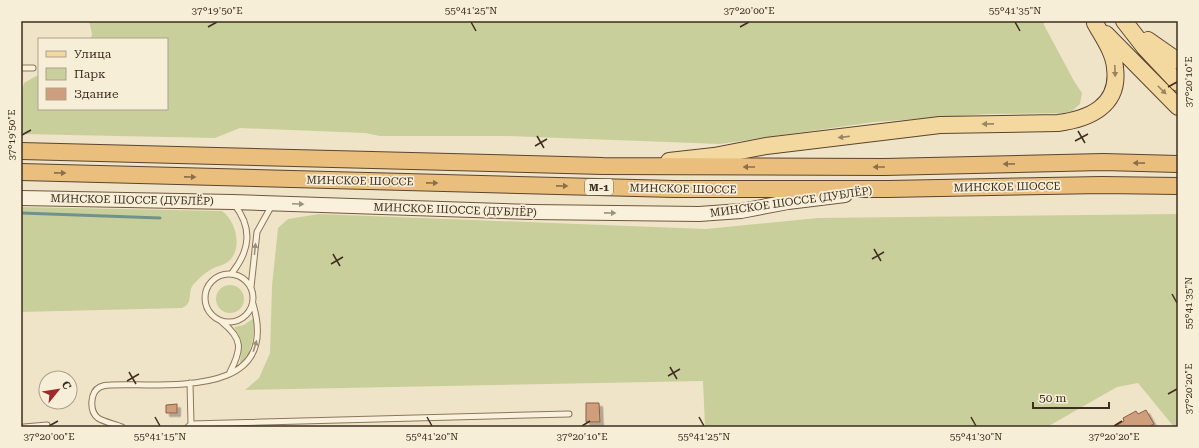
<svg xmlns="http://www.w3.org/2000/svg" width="1199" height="448" viewBox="0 0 1199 448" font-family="'Roboto Serif',serif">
<defs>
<filter id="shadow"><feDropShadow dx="3.5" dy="3.5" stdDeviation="0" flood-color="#0004"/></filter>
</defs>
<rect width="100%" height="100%" fill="#f0e4c8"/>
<path fill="#c9cf9b" d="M89 21H1044V25L1074 81 1082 93 1080 104 1070 113 988 114 874 122 720 144 505 136H380L365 133 240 128 215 138 21 134V95L24 83 36 76 39 77V109H167V39H91L92 34Z
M21 207 222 211C236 221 243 248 229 261 225 265 217 266 212 269 206 272 198 279 193 285 187 293 194 303 182 308L21 312Z
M319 214 706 229 818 218 1178 214V427H1174L1138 383 1117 387 1047 427H705L703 381 245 390 259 378 270 353 272 286 278 228 288 219Z
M216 299a14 14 0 1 1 28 0a14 14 0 1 1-28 0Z
M254 318C254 335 253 354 239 365 243 351 242 340 234 327L244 325Z"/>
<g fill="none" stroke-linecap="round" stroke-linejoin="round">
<path stroke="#6f938a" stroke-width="3" d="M21 213 160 218"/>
</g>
<path fill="#cf9f7d" stroke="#8d5f41" filter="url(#shadow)" d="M586 403H599L600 422H586Z
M177 404V413H166V405Z
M1146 410 1154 424 1148 427H1114L1124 421 1123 418 1136 411 1138 414Z"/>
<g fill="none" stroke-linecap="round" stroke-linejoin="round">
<g stroke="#8d765c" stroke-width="7">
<path id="service" d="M21 68H33
M232 273C250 250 253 228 234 204
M205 298a24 24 0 1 1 48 0a24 24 0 1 1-48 0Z
M251 287 257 232 272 205
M222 322C243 339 242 349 230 372
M191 424 569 414
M24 427 47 425
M122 427C115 424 104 422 98 418 89 411 90 392 100 387 102 386 107 385 110 385 169 383 281 399 253 304
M188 427 191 424 190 383"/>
</g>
<g stroke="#6f573f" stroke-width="16">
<path id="secondary" d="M21 198 232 202 532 212 699 214 741 211 788 202 845 195"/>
</g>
<g stroke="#5b4430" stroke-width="18">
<path id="primary" d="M1124 21 1145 48 1178 83
M1106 34 1178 107
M1148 40 1178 61
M669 161 714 156 766 146 940 125 1058 123C1089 119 1120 106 1115 68 1114 52 1102 36 1095 23"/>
</g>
<g stroke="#5b4430" stroke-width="18">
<path id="trunk" d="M21 151 603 166 884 167 1103 162 1178 164
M21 172 675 189H888L1102 185 1178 186"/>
</g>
<use href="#service" stroke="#faf1dc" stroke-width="5"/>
<use href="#secondary" stroke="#faf1dc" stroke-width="14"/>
<use href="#primary" stroke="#f3d9a0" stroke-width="16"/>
<use href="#trunk" stroke="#eabe7c" stroke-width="16"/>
</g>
<defs><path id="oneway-solid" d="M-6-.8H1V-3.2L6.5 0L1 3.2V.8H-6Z"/></defs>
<g fill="#988460">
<use href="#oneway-solid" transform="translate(1115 71) rotate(88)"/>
<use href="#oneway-solid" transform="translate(1162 90) rotate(45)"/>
<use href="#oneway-solid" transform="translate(988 124) rotate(179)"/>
<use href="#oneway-solid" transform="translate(844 137) rotate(173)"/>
</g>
<g fill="#8b6f49">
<use href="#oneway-solid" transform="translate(1139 163) rotate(-179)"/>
<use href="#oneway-solid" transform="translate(1009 164) rotate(179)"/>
<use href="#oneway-solid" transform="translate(749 167) rotate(-180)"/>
<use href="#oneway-solid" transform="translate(879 167) rotate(-180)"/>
<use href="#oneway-solid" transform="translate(60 173) rotate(1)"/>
<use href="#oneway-solid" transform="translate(190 177) rotate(1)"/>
<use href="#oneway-solid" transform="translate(432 183) rotate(1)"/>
<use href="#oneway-solid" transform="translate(562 186) rotate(1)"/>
</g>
<g fill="#9c907e">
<use href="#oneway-solid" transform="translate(298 204) rotate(2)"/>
<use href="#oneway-solid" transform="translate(610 213) rotate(1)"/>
<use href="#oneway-solid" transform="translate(255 249) rotate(-84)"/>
<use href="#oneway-solid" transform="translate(255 346) rotate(-73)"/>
</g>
<path fill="none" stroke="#3d2e20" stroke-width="1.5" d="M471 22 476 31M1015 22 1020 31M208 27 217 22M740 27 749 22M1168 87 1177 82M1078 131 1085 143M22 135 31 130M537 136 544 148M1075 141 1088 134M535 146 547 139M874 249 881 261M333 254 340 266M872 259 884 252M331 264 343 257M1172 294 1177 303M670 367 677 379M129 372 136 384M668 376 680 369M127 381 139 374M1168 394 1177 389M155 417 160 426M427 417 432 426M699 417 704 426M971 417 976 426M49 426 58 421M582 426 590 421M1114 426 1122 421"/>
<g text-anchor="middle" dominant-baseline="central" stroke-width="3.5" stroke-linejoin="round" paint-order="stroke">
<rect fill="#f7eed8" stroke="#756857" stroke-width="1" x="585" y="179" width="28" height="16" rx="3"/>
<g font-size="10" font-weight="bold" fill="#3d2e20">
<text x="599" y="187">М-1</text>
</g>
<g font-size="11" fill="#3d2e20" stroke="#f7eed8">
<text transform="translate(360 181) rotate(1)">МИНСКОЕ ШОССЕ</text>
<text transform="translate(1007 187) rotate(-1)">МИНСКОЕ ШОССЕ</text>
<text transform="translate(683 189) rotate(1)">МИНСКОЕ ШОССЕ</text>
<text transform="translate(132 200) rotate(1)">МИНСКОЕ ШОССЕ (ДУБЛЁР)</text>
<text transform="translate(791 202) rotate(-8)">МИНСКОЕ ШОССЕ (ДУБЛЁР)</text>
<text transform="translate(455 210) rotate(2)">МИНСКОЕ ШОССЕ (ДУБЛЁР)</text>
</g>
</g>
<rect width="1199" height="448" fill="none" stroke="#f7eed8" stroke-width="44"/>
<rect x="38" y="38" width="130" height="72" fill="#f7eed8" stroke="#ada18e"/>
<rect x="46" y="51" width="20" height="6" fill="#f3d9a0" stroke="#ada18e"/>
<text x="74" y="58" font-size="12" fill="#3d2e20">Улица</text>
<rect x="46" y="68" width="20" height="12" fill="#c9cf9b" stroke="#ada18e"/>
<text x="74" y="78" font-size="12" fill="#3d2e20">Парк</text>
<rect x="46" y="88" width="20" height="12" fill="#cf9f7d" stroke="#ada18e"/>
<text x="74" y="98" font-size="12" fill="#3d2e20">Здание</text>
<g transform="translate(58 390) rotate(60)"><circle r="19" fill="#f7eed8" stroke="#ada18e"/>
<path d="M0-3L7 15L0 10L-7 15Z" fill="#9e2a2b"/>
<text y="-6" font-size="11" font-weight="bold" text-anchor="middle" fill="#3d2e20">С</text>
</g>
<path d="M1033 402v6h76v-6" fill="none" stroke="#3d2e20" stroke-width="2"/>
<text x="1039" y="402" font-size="12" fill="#3d2e20" stroke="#f7eed8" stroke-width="3" paint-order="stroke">50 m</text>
<rect x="22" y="22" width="1155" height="404" fill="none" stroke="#3d2e20" stroke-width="1.5"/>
<g font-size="10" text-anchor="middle" fill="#3d2e20">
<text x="217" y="14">37°19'50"E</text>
<text x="471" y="14">55°41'25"N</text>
<text x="749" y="14">37°20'00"E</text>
<text x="1015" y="14">55°41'35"N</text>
<text transform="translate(1188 82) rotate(-90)" y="4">37°20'10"E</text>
<text transform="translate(11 135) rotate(-90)" y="4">37°19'50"E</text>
<text transform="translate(1188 303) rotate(-90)" y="4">55°41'35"N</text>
<text transform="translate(1188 389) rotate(-90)" y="4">37°20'20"E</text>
<text x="49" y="440">37°20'00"E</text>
<text x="160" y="440">55°41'15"N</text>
<text x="432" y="440">55°41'20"N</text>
<text x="582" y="440">37°20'10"E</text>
<text x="704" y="440">55°41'25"N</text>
<text x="976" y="440">55°41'30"N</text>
<text x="1114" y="440">37°20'20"E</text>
</g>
</svg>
